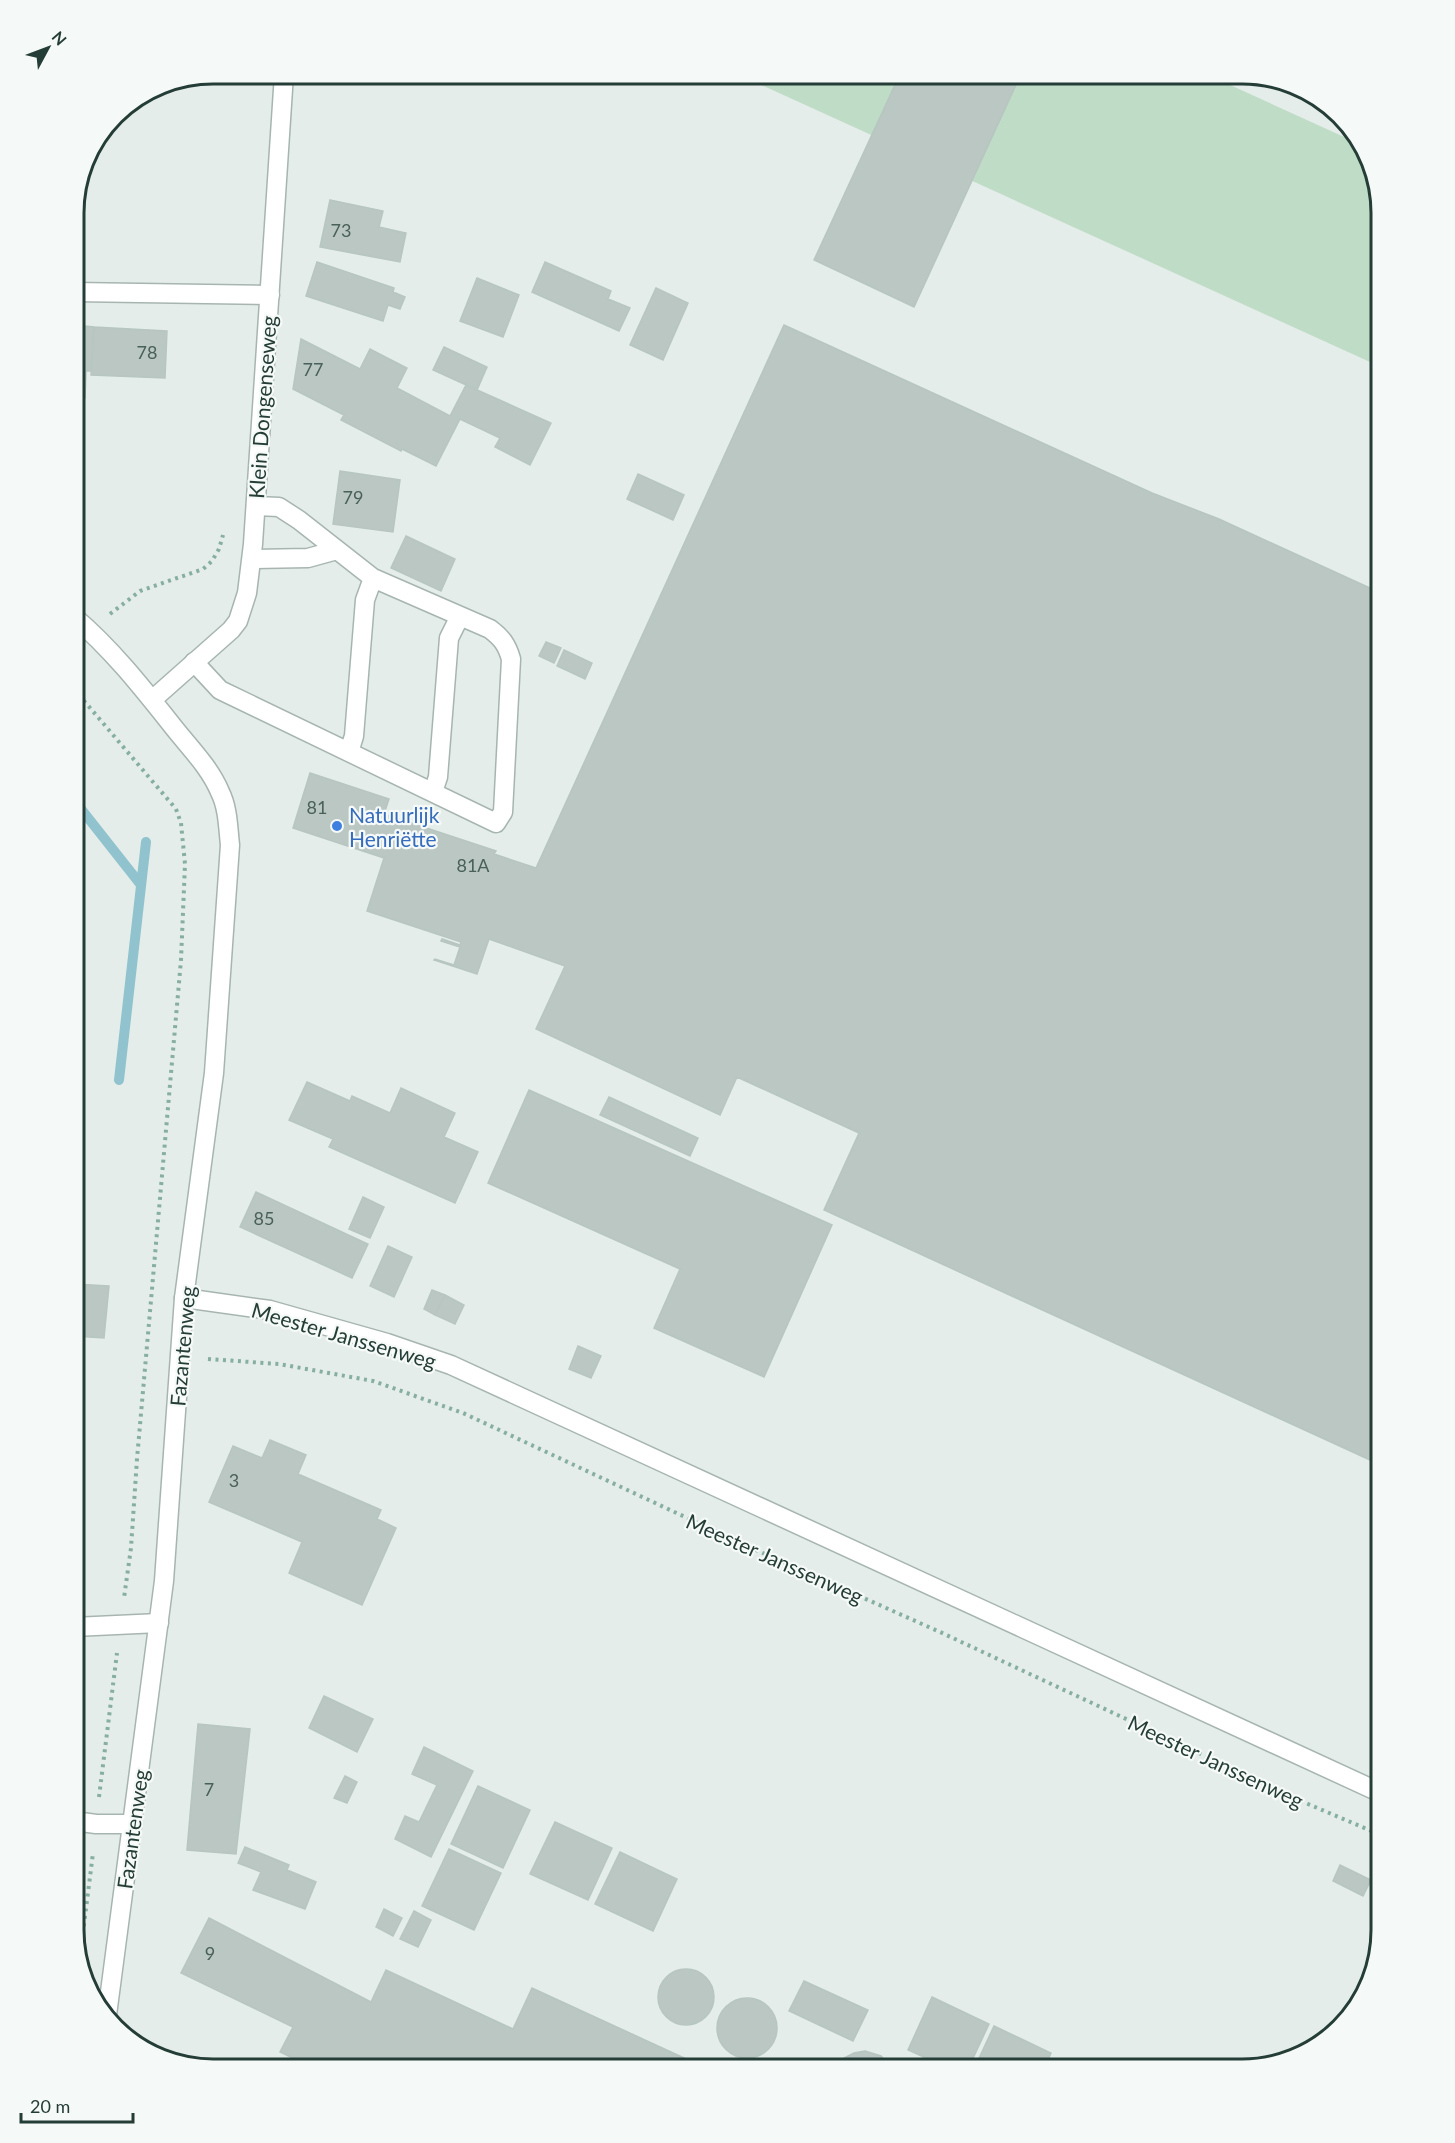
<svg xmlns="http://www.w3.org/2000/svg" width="1455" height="2143" viewBox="0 0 1455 2143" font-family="Lato,sans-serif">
<rect width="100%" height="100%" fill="#e4ede9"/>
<path fill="#bfdcc7" d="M737 74H1206L1364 146 1381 213V367Z"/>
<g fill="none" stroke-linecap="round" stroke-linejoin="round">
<path stroke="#90c3cd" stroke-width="10" d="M74 800 141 885
M119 1080 146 842"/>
</g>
<path fill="#bac7c2" stroke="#b7c6c0" stroke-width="1.5" d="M900 74H1021L914 307 814 260Z
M330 200 383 211 379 227 406 233 400 262 320 247Z
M317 262 394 288 393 292 405 297 400 309 388 305 383 321 306 296Z
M545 262 611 291 608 299 630 308 619 331 532 292Z
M477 278 519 295 503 337 460 321Z
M656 288 688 303 663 360 630 345Z
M74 325 94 327 91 371H86L85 398H74Z
M784 325 1152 493 1219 519 1381 593V1465L824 1210 859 1133 737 1077 720 1115 536 1029 565 966 489 939 477 974 434 960 435 959 454 965 460 947 441 941 442 939 460 945 461 942 367 911 384 858 293 828 310 773 389 799 384 814 496 851 494 854 536 868Z
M94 327 167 331 165 378 91 375Z
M301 339 360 369 370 349 407 368 397 388 450 416 466 385 551 423 530 465 495 447 500 438 460 419 436 466 402 449 401 451 341 420 344 415 293 389Z
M444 347 487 367 477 390 433 370Z
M340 471 400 480 393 532 333 524Z
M638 474 684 495 673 520 627 499Z
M406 536 455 559 441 591 391 568Z
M546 642 561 648 554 663 539 656Z
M564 650 592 663 585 679 557 666Z
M307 1082 350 1101 352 1096 390 1113 401 1088 455 1113 444 1137 478 1152 455 1203 329 1147 333 1139 289 1120Z
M529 1090 832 1225 764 1377 654 1328 680 1269 488 1183Z
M609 1097 698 1138 690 1156 600 1115Z
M74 1178H83L78 1234H74Z
M256 1192 368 1244 352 1278 240 1227Z
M363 1197 384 1207 370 1238 349 1229Z
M388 1246 412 1257 394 1297 370 1286Z
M74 1284 109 1286 104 1338 74 1336Z
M432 1290 445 1295 435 1315 424 1309Z
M445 1295 464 1305 455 1324 435 1315Z
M578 1346 601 1356 591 1378 569 1369Z
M270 1440 306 1455 298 1474 381 1510 377 1519 396 1528 362 1605 289 1573 302 1542 209 1502 233 1446 262 1458Z
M324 1696 373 1719 357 1752 309 1728Z
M198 1724 250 1729 236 1854 187 1850Z
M424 1747 473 1771 431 1857 395 1839 405 1816 419 1822 437 1785 412 1774Z
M345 1776 357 1782 347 1803 334 1798Z
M478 1786 530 1810 503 1868 451 1844Z
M555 1822 612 1848 588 1900 530 1874Z
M245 1847 289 1865 287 1870 316 1882 305 1909 253 1890 261 1872 238 1863Z
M449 1849 501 1873 474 1930 422 1906Z
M620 1852 677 1879 653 1931 595 1904Z
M1340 1865 1371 1880 1363 1896 1333 1881Z
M384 1909 402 1918 393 1936 376 1927Z
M414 1911 431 1920 418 1947 400 1939Z
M209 1918 371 2002 386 1970 513 2029 532 1988 708 2069H315L280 2052 293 2027 181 1973Z
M658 1997a28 28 0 1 1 56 0a28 28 0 1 1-56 0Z
M804 1981 868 2010 853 2041 789 2011Z
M932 1997 989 2024 968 2069H950L908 2050Z
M717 2028a30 30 0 1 1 60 0a30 30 0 1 1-60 0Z
M994 2026 1051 2053 1044 2069H974Z
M865 2051 881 2056 892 2069H837L844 2058 854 2053Z"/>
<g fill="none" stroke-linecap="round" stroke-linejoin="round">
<g stroke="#a7b5b0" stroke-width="21">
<path id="service" d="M74 292 270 295
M252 559 308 558 337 550
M194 662 220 690 496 823 503 812 511 659C507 645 502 638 490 629L373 578 299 520 279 507 256 506
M349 752 354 736 365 600 373 578
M433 792 438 777 449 638 460 616
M74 1627 159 1623
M74 1821 96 1824H133"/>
</g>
<g stroke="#a7b5b0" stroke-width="21">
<path id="minor" d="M184 1298 270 1310 387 1343 451 1365 1381 1793"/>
</g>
<g stroke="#a7b5b0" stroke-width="21">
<path id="tertiary" d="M74 617C112 649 144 690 175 729 191 749 210 768 220 792 228 808 228 827 230 845L214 1073 184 1298 164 1581 107 2015
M152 700 231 630 238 621 247 593 253 544 284 74"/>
</g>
<path stroke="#87aea2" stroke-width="4" stroke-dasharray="3 4.5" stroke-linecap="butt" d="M110 614 140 591 203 569 212 561 219 549 223 535
M74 689 176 809 181 823 185 864 181 960 137 1459 131 1548 124 1598
M208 1359 279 1364 373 1381 463 1413 747 1546 940 1632 1308 1804 1381 1835
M99 1797 117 1653
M80 1956 93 1853"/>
<use href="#service" stroke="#fff" stroke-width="18"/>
<use href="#minor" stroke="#fff" stroke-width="18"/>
<use href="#tertiary" stroke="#fff" stroke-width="18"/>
</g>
<circle fill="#3f7fe0" stroke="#f5f9f7" stroke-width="2" cx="337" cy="826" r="6"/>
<g text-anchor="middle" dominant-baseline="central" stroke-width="4.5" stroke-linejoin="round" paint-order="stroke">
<g font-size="18" fill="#4a605a">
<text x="341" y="230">73</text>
<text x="147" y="352">78</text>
<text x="313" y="369">77</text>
<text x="353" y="497">79</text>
<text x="317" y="807">81</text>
<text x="473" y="865">81A</text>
<text x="264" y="1218">85</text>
<text x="234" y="1480">3</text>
<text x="209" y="1789">7</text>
<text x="210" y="1953">9</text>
</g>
<g font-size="21" fill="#253d37" stroke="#f5f9f7">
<text transform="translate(262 407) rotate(-86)">Klein Dongenseweg</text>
<text transform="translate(344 1335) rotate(16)">Meester Janssenweg</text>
<text transform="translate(182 1346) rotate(-85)">Fazantenweg</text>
<text transform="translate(775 1558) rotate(24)">Meester Janssenweg</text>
<text transform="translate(1216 1761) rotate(25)">Meester Janssenweg</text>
<text transform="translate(132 1829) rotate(-82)">Fazantenweg</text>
</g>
<g font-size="21" fill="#366cbe" stroke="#f5f9f7" text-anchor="start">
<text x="349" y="814">Natuurlijk<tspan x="349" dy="24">Henriëtte</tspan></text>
</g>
</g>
<path d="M0 0H1455V2143H0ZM213 84H1242A129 129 0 0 1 1371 213V1930A129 129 0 0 1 1242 2059H213A129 129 0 0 1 84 1930V213A129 129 0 0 1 213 84Z" fill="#f5f9f7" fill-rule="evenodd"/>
<path fill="none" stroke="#253d37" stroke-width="3" d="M213 84H1242A129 129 0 0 1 1371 213V1930A129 129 0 0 1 1242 2059H213A129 129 0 0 1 84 1930V213A129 129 0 0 1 213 84Z"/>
<g transform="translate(48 48) rotate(49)" stroke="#f5f9f7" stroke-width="4.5" paint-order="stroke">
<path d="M0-4.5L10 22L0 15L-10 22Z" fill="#253d37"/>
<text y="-9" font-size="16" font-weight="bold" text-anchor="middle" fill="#253d37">N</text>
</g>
<path d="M21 2113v9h112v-9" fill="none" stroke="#253d37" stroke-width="3"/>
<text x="30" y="2113" font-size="18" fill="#253d37" stroke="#f5f9f7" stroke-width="4.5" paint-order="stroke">20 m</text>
</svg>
